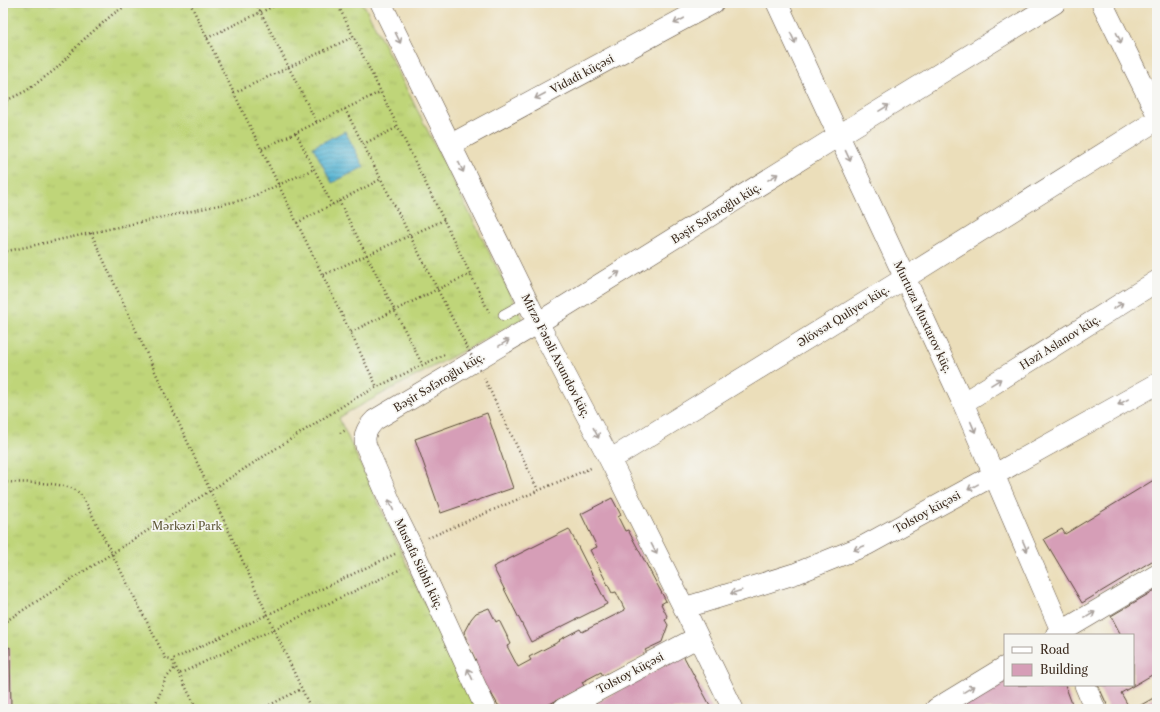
<svg xmlns="http://www.w3.org/2000/svg" width="1160" height="712" viewBox="0 0 1160 712" font-family="'Libre Caslon Text',serif">
<defs>
<pattern id="grass-tufts" width="24" height="20" patternUnits="userSpaceOnUse"><rect width="24" height="20" fill="#bfd579"/><path d="M3 7l-1-3M5 7V3M7 7l1-3M15 17l-1-3M17 17v-4M19 17l1-3" fill="none" stroke="#a5b768"/></pattern>
<pattern id="water-rules" width="6" height="5" patternUnits="userSpaceOnUse"><rect width="6" height="5" fill="#55b4d3"/><path d="M0 2.5h6" fill="none" stroke="#4893ab"/></pattern>
</defs>
<rect width="100%" height="100%" fill="#f6f6f2"/>
<filter id="ink" filterUnits="userSpaceOnUse"><feTurbulence type="fractalNoise" baseFrequency=".025" numOctaves="2"/><feDisplacementMap in="SourceGraphic" scale="8" xChannelSelector="R" yChannelSelector="G"/><feConvolveMatrix kernelMatrix="1 2 1 2 8 2 1 2 1" color-interpolation-filters="sRGB"/></filter>
<filter id="wash" filterUnits="userSpaceOnUse"><feTurbulence type="fractalNoise" baseFrequency=".012" numOctaves="4" result="noise"/><feDisplacementMap in="SourceGraphic" scale="16" xChannelSelector="R" yChannelSelector="G"/><feGaussianBlur stdDeviation="0.9" result="paint"/><feColorMatrix in="noise" values="0 0 0 0 0 0 0 0 0 0 0 0 0 0 0 0 0 1.4 0 .05"/><feComposite in="paint" operator="in"/></filter>
<g filter="url(#wash)">
<rect width="100%" height="100%" fill="#ebdeba"/>
<path fill="url(#grass-tufts)" stroke="#7d804c" d="M3 3H363L523 319 350 411 339 418 420 593 478 709H3Z"/>
<path fill="url(#water-rules)" stroke="#486f78" d="M345 131 364 167 332 183 313 147Z"/>
<g id="blocks">
<path fill="#d69eb7" d="M487 413 513 488 441 513 415 439Z
M1157 478V558L1082 603 1044 539 1062 529 1065 534Z
M612 498 621 515 618 517 625 531 628 530 666 601 661 604 668 618 665 620 668 625 662 642 645 650 647 653 603 676 601 672 582 682 584 686 540 709H538L536 706 530 709H505L498 705 491 693 488 694 472 663 476 661 465 638H467L464 632 471 619 476 613 489 608 496 622 499 620 511 644 507 646 518 667 531 660 529 657 560 641 559 640 580 629 582 632 625 610 616 592 612 593 590 550 597 547 581 514Z
M569 529 607 604 531 642 493 567Z
M1157 589V672L1121 693 1130 709H1109L1098 685H1133V635H1121L1111 616Z
M10 647 11 709H3V651Z
M683 655 712 709H667L666 708 664 709H590L589 707Z
M1005 678V685H1065L1074 709H957Z
M1157 696V709H1134Z"/>
</g>
</g>
<g filter="url(#ink)">
<use href="#blocks" fill-opacity="0" stroke="#554535" stroke-width="1"/>
<g fill="none" stroke-linecap="round" stroke-linejoin="round">
<g stroke="#554535" stroke-width="12">
<path id="lane" d="M504 315 528 302"/>
</g>
<g stroke="#554535" stroke-width="22">
<path id="street" d="M381 3 535 317 610 460 684 608 733 709
M777 3 963 403 1063 635
M1102 3 1157 114
M450 145 713 3
M963 403 1157 281
M610 460 905 278 1157 120
M684 608 797 573 866 545 994 475 1157 384
M1056 635 1157 575
M1085 685 1095 709
M486 709 411 545 394 511 366 446C363 435 367 428 375 420L538 323 838 136 1055 3
M563 709 698 637
M936 709 1005 667"/>
</g>
<path stroke="#554535" stroke-width="2.5" stroke-dasharray="1 3" stroke-linecap="butt" d="M190 3 377 387
M256 3 317 123
M337 3 489 312
M207 38 280 3
M234 93 353 37
M3 102 26 91 56 69 82 41 113 14 130 3
M345 109 465 343
M296 133 332 205
M363 144 398 127
M262 149 380 92
M339 201 422 364
M297 223 381 179
M91 233 311 709
M3 252 247 199 314 169
M323 275 444 220
M351 332 438 289 471 274
M484 378 538 490
M340 433 346 430
M3 482C20 483 66 481 78 492 82 495 84 501 87 505L166 659 172 660
M428 538 593 467
M395 554 172 660 179 674 401 569
M3 623 352 400 377 387 445 354
M179 674 197 709
M266 707 301 689
M155 709 156 703 166 678 176 667"/>
<use href="#lane" stroke="#fff" stroke-width="11"/>
<use href="#street" stroke="#fff" stroke-width="21"/>
<path stroke="#554535" stroke-width="2.5" stroke-dasharray="1 3" stroke-linecap="butt" d="M465 344 481 372"/>
</g>
<defs><path id="oneway-shaft" d="M-6 0H5M1.5-3L5.5 0L1.5 3" fill="none" stroke-width="1.6" stroke-linecap="round" stroke-linejoin="round"/></defs>
<g stroke="#a79f9a">
<use href="#oneway-shaft" transform="translate(679 21) rotate(152)"/>
<use href="#oneway-shaft" transform="translate(398 38) rotate(64)"/>
<use href="#oneway-shaft" transform="translate(793 38) rotate(65)"/>
<use href="#oneway-shaft" transform="translate(1119 38) rotate(64)"/>
<use href="#oneway-shaft" transform="translate(540 96) rotate(152)"/>
<use href="#oneway-shaft" transform="translate(884 108) rotate(-32)"/>
<use href="#oneway-shaft" transform="translate(848 156) rotate(65)"/>
<use href="#oneway-shaft" transform="translate(461 167) rotate(64)"/>
<use href="#oneway-shaft" transform="translate(773 177) rotate(-32)"/>
<use href="#oneway-shaft" transform="translate(615 275) rotate(-32)"/>
<use href="#oneway-shaft" transform="translate(1118 306) rotate(-32)"/>
<use href="#oneway-shaft" transform="translate(504 343) rotate(-31)"/>
<use href="#oneway-shaft" transform="translate(996 382) rotate(-32)"/>
<use href="#oneway-shaft" transform="translate(1123 402) rotate(151)"/>
<use href="#oneway-shaft" transform="translate(973 427) rotate(67)"/>
<use href="#oneway-shaft" transform="translate(596 433) rotate(63)"/>
<use href="#oneway-shaft" transform="translate(973 487) rotate(151)"/>
<use href="#oneway-shaft" transform="translate(391 505) rotate(-114)"/>
<use href="#oneway-shaft" transform="translate(1025 546) rotate(67)"/>
<use href="#oneway-shaft" transform="translate(859 548) rotate(158)"/>
<use href="#oneway-shaft" transform="translate(654 549) rotate(63)"/>
<use href="#oneway-shaft" transform="translate(736 592) rotate(163)"/>
<use href="#oneway-shaft" transform="translate(1090 615) rotate(-31)"/>
<use href="#oneway-shaft" transform="translate(470 674) rotate(-115)"/>
<use href="#oneway-shaft" transform="translate(969 689) rotate(-32)"/>
</g>
</g>
<g text-anchor="middle" dominant-baseline="central" stroke-width="3.5" stroke-linejoin="round" paint-order="stroke">
<g font-size="11" fill="#3b2a1e" stroke="#f6f6f2">
<text transform="translate(582 74) rotate(-28)">Vidadi küçəsi</text>
<text transform="translate(716 213) rotate(-32)">Bəşir Səfəroğlu küç.</text>
<text transform="translate(843 316) rotate(-32)">Əlövsət Quliyev küç.</text>
<text transform="translate(923 317) rotate(65)">Murtuza Muxtarov küç.</text>
<text transform="translate(1060 342) rotate(-32)">Həzi Aslanov küç.</text>
<text transform="translate(556 356) rotate(63)">Mirzə Fətəli Axundov küç.</text>
<text transform="translate(439 382) rotate(-31)">Bəşir Səfəroğlu küç.</text>
<text transform="translate(927 512) rotate(-29)">Tolstoy küçəsi</text>
<text transform="translate(419 564) rotate(65)">Mustafa Sübhi küç.</text>
<text transform="translate(630 673) rotate(-28)">Tolstoy küçəsi</text>
</g>
<g font-size="11" fill="#5c5535" stroke="#f6f6f2">
<text x="187" y="526">Mərkəzi Park</text>
</g>
</g>
<rect width="1160" height="712" fill="none" stroke="#f6f6f2" stroke-width="16"/>
<rect x="1004" y="634" width="130" height="52" fill="#f6f6f2" stroke="#aba49d"/>
<rect x="1012" y="647" width="20" height="6" fill="#ffffff" stroke="#aba49d"/>
<text x="1040" y="654" font-size="12" fill="#3b2a1e">Road</text>
<rect x="1012" y="664" width="20" height="12" fill="#d69eb7" stroke="#aba49d"/>
<text x="1040" y="674" font-size="12" fill="#3b2a1e">Building</text>
</svg>
